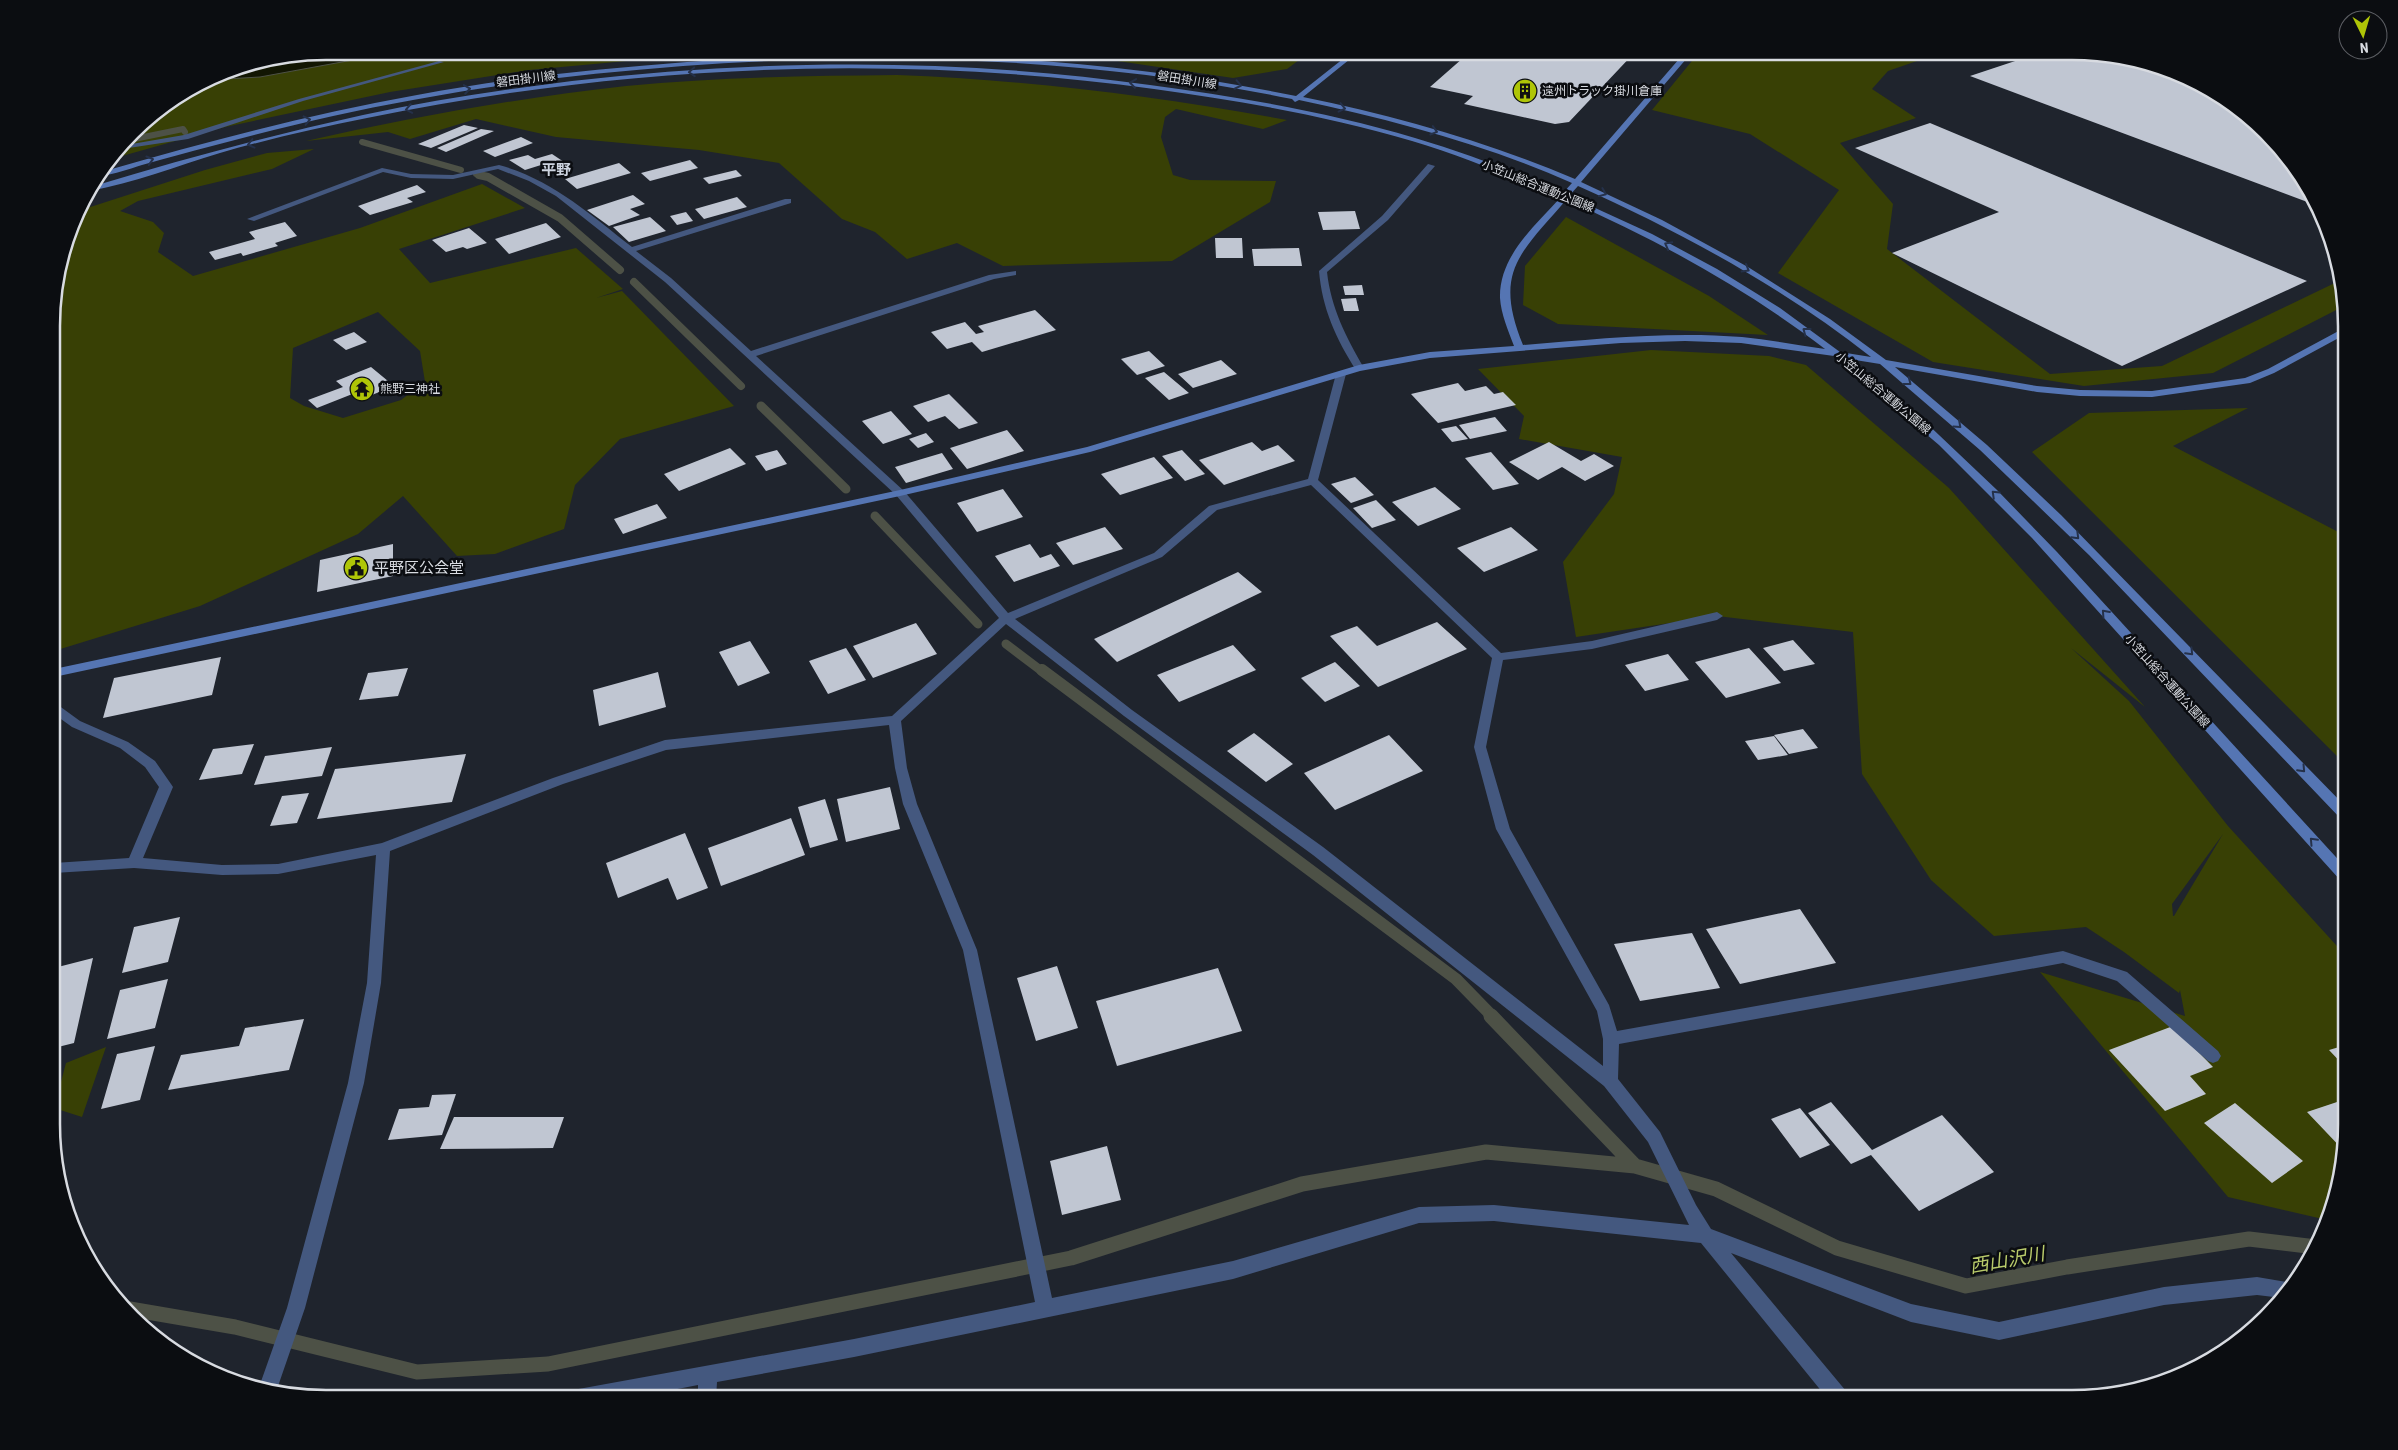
<svg xmlns="http://www.w3.org/2000/svg" width="2398" height="1450" viewBox="0 0 2398 1450" font-family="'Roboto Condensed','Noto Sans JP',sans-serif">
<rect width="100%" height="100%" fill="#1f242d"/>
<path fill="#384005" fill-rule="evenodd" d="M326 51H735L529 70 390 92 225 127 115 158 145 120 221 72Z
M1005 51H1311L1287 69 1233 78 1070 54Z
M1700 51H1946L1888 71 1872 89 1916 118 1840 143 1893 204 1887 249 2050 374 2162 366 2341 280 2346 305 2213 373 2084 386 1933 362 1778 273 1839 190 1750 134 1652 110Z
M897 75C1028 80 1158 96 1287 120L1263 129 1176 109 1165 117 1161 137 1173 175 1190 180 1276 181 1270 202 1172 261 1003 266 957 243 907 259 875 232 842 219 779 163 699 150 556 137 476 119 410 139 388 132 306 141C412 117 518 98 626 86 716 77 807 76 897 75Z
M314 149 272 169 138 201 120 211 153 222 164 233 158 252 193 276 360 228 482 184 525 208 399 249 430 283 576 248 623 289 596 298 622 291 734 406 620 439 575 485 564 529 495 554 457 556 403 496 358 534 200 606 54 651V290L78 211 205 170 267 153ZM378 312 420 351 425 382 401 400 343 418 304 406 290 398 293 348Z
M1566 217 1709 296 1768 335 1558 324 1523 305 1525 266Z
M1651 350 1769 356 1806 365 1949 488 2145 707 2071 648 2129 701 2228 826 2346 956V1142L2337 1195 2327 1220 2228 1197 2040 972 2185 1016 2180 990 2179 993 2124 952 2086 927 1994 936 1931 880 1862 774 1853 632 1717 616 1576 637 1563 562 1614 494 1622 457 1519 439 1524 416 1478 369ZM2223 834 2174 916H2173L2172 904Z
M2248 408 2173 446 2346 536V765L2032 452 2089 413Z
M106 1047 82 1117 54 1108 66 1063Z"/>
<path fill="#121603" stroke="#4d5146" d="M326 51H402L260 77 208 80 221 72Z"/>
<g fill="none" stroke-linecap="round" stroke-linejoin="round">
<path stroke="#4d5146" stroke-width="6" d="M129 140 183 129 185 132
M362 142 461 170
M476 174 484 176"/>
<path stroke="#4d5146" stroke-width="8" d="M479 175 488 177 560 218 620 270
M634 282 741 386"/>
<path stroke="#4d5146" stroke-width="9" d="M761 406 846 489
M875 516 978 624
M1006 644 1043 672"/>
<path stroke="#4d5146" stroke-width="12" d="M1042 670 1456 979 1493 1017"/>
<path stroke="#4d5146" stroke-width="15" d="M1491 1016 1635 1166
M124 1308 235 1327 417 1372 548 1364 1071 1258 1302 1184 1486 1152 1635 1166 1716 1189 1837 1248 1966 1286 2067 1267 2249 1239 2316 1247"/>
</g>
<path fill="#c0c6d2" d="M1471 51H1636L1569 122 1555 124 1464 104 1473 96 1430 87Z
M2045 51H2072L2143 61 2210 88 2266 132 2310 188 2318 206 1970 76Z
M1930 123 2307 281 2122 366 1892 253 1999 212 1855 148Z
M464 125 478 128 431 148 418 144Z
M481 129 494 131 446 152 437 148Z
M521 137 533 143 495 157 483 151Z
M552 154 564 162 548 168 541 165 525 170 509 160 528 155 535 159Z
M690 160 698 168 650 181 641 173Z
M619 163 631 173 577 189 565 179Z
M736 170 742 176 709 184 703 178Z
M417 185 426 192 407 198 413 202 370 215 358 206Z
M633 195 645 204 630 209 640 215 609 226 587 210Z
M737 197 747 207 704 219 695 209Z
M1355 211 1360 229 1323 230 1318 212Z
M686 212 693 221 677 225 670 216Z
M650 217 666 231 629 242 613 227Z
M285 222 297 236 275 243 278 246 243 256 241 253 215 260 209 252 255 239 249 232Z
M546 223 561 237 509 254 495 239Z
M469 228 487 243 467 249 463 247 446 252 432 240Z
M1215 238H1242L1243 258H1216Z
M1299 248 1302 266H1254L1252 249Z
M1362 285 1364 295H1345L1343 286Z
M1356 298 1359 311H1344L1341 299Z
M1035 310 1056 330 982 352 972 342 947 349 931 332 965 322 976 334 984 332 978 326Z
M354 332 367 342 346 350 333 340Z
M1149 351 1165 366 1137 375 1121 359Z
M1221 360 1237 374 1193 388 1178 374Z
M371 367 394 386 367 397 360 391 317 408 308 400 343 387 336 381Z
M1164 372 1189 393 1169 400 1145 378Z
M1458 383 1465 391 1486 386 1494 394 1503 392 1516 405 1438 423 1411 394Z
M949 394 978 423 959 429 945 416 928 422 913 406Z
M891 411 912 434 883 444 862 421Z
M1495 417 1507 431 1470 439 1459 425Z
M1456 426 1468 439 1452 442 1441 429Z
M1007 430 1024 451 967 469 950 448Z
M926 433 934 442 918 448 909 439Z
M1252 442 1262 451 1278 445 1295 461 1224 485 1199 460Z
M1549 442 1581 461 1594 454 1614 466 1585 481 1562 467 1538 480 1509 462Z
M730 448 746 464 679 491 664 474Z
M777 450 787 464 766 471 755 456Z
M1182 450 1205 474 1185 481 1162 456Z
M1491 452 1519 484 1493 490 1465 458Z
M942 453 953 469 906 483 895 467Z
M1154 457 1173 478 1120 495 1101 474Z
M1355 477 1374 495 1351 503 1331 484Z
M1435 487 1461 509 1418 526 1392 502Z
M1003 489 1023 517 977 532 957 503Z
M1376 500 1396 520 1372 528 1353 508Z
M657 504 667 518 623 534 614 519Z
M1105 527 1123 549 1073 565 1056 543Z
M1511 527 1538 550 1484 572 1457 548Z
M393 544V576L317 592 320 560Z
M1030 544 1040 558 1051 554 1060 566 1014 582 995 556Z
M1238 572 1262 592 1117 662 1094 639Z
M1437 622 1467 649 1378 687 1330 636 1357 626 1377 646Z
M916 623 937 654 873 678 853 646Z
M1793 640 1815 664 1784 671 1763 648Z
M750 641 770 673 738 686 719 652Z
M1233 645 1256 670 1179 702 1157 675Z
M846 648 866 680 828 694 809 661Z
M1749 648 1781 683 1726 698 1695 662Z
M1668 654 1689 680 1645 691 1625 665Z
M221 657 212 695 103 718 114 678Z
M1335 662 1360 686 1325 702 1301 678Z
M408 668 398 696 359 700 368 673Z
M658 672 666 707 599 726 593 690Z
M1803 729 1818 748 1789 754 1774 735Z
M1254 733 1293 764 1266 782 1227 751Z
M1389 735 1423 771 1335 810 1304 773Z
M1774 736 1788 755 1758 760 1745 741Z
M254 744 242 774 199 780 213 749Z
M332 747 322 776 254 785 265 756Z
M466 754 452 802 317 819 335 769Z
M890 787 900 829 846 842 837 799Z
M309 793 297 823 270 826 282 796Z
M825 799 838 840 810 848 798 807Z
M791 818 805 855 721 886 708 848Z
M685 833 708 888 677 900 668 878 618 898 606 863Z
M1800 909 1836 963 1740 984 1706 929Z
M180 917 168 962 122 973 134 927Z
M1692 933 1720 988 1640 1001 1614 944Z
M93 958 74 1043 54 1048V968Z
M1057 966 1078 1028 1036 1041 1017 978Z
M1218 968 1242 1031 1117 1066 1096 1001Z
M168 979 155 1028 107 1039 120 990Z
M304 1019 289 1070 168 1090 181 1055 239 1046 245 1028Z
M2173 1026 2213 1067 2190 1076 2206 1094 2165 1111 2109 1050Z
M2346 1045V1068L2329 1050Z
M155 1046 140 1100 101 1109 117 1054Z
M456 1094 442 1135 388 1140 399 1109 429 1107 432 1095Z
M2346 1099V1142L2345 1152 2307 1112Z
M1831 1102 1872 1150 1942 1115 1994 1172 1919 1211 1871 1155 1851 1164 1808 1113Z
M2235 1103 2303 1161 2272 1183 2204 1123Z
M1800 1108 1830 1145 1800 1158 1771 1119Z
M454 1117H564L553 1148 440 1149Z
M1107 1146 1121 1200 1062 1215 1050 1161Z"/>
<g fill="none" stroke-linecap="round" stroke-linejoin="round">
<path fill="#44587f" fill-rule="evenodd" d="M439 61 444 62 303 101 188 139 122 149 126 145 184 135 299 99Z
M1428 164 1435 166 1388 220 1327 272C1331 308 1346 337 1364 368L1362 370H1356C1336 339 1322 308 1319 271L1382 216Z
M499 165C551 179 590 214 632 247L785 199H791V203L636 251 671 278 751 351 989 275 1016 271V275L994 279 756 356 904 491 1008 613 1154 553 1209 506 1308 479 1336 374 1341 371 1344 372 1346 374 1318 480 1501 653 1592 641 1717 612 1723 616 1717 620 1592 649 1503 660 1486 747 1510 829 1609 1005 1617 1031 2063 951 2127 972 2218 1051 2221 1056 2218 1061 2213 1063 2208 1061 2117 981 2063 963 1619 1044 1618 1079 1660 1132 1696 1205 1711 1229 1911 1304 1999 1322 2164 1287 2257 1277 2293 1283 2282 1298 2257 1295 2164 1305 1999 1340 1911 1322 1731 1253 1846 1391 1848 1398H1827L1701 1243 1494 1221 1419 1223 1233 1279 854 1357 717 1382 716 1399H698V1385L626 1399H564L566 1392 573 1390 854 1339 1035 1302 963 950 903 804 895 768 889 725 666 750 563 784 390 851 381 983 364 1083 305 1308 276 1392 258 1390 287 1308 348 1083 367 983 376 855 278 874 222 875 134 868 54 873V863L129 858 159 787 145 767 120 748 72 727 54 714V704L58 705 80 721 128 742 155 761 171 784 173 787 143 858 222 865 278 864 382 843 553 778 665 740 892 716 999 618 896 495 665 282 556 196 529 181 498 169 453 179 411 178 383 172 254 221 247 219 382 168 411 174 453 175ZM1311 485 1492 658 1474 747 1496 829 1597 1011 1603 1039V1066L1323 847 1132 710 1015 619 1162 557 1217 510ZM1006 624 1124 716 1313 855 1604 1086 1648 1142 1689 1225 1494 1205 1419 1207 1233 1261 1052 1298 977 950 917 804 907 768 901 721Z"/>
<path fill="#5575b3" fill-rule="evenodd" d="M1353 51H1360L1303 97C1397 116 1487 142 1575 179L1686 51H1693L1581 182 1662 220 1748 267 1830 319 1886 360 2037 386 2080 390 2152 391 2245 378 2268 369 2346 327V334L2274 373 2250 383 2152 397 2080 396 2037 392 1895 367 1987 445 2061 515 2346 807V820L2341 819 2089 555 1980 450 1880 364 1849 359 1920 417 1997 490 2057 552 2346 868V882L2341 881 2032 538 1939 445 1834 356 1741 343 1685 341 1621 343 1430 358 1360 371 1090 452 900 496 54 677V669L900 490 1087 447 1359 365 1430 352 1514 346C1508 330 1501 314 1500 298 1499 256 1535 226 1560 198 1511 177 1463 156 1412 141 1328 116 1241 101 1154 89 892 53 625 65 367 118 318 128 268 139 220 153 177 166 133 183 90 191L94 186C183 159 272 135 363 115 432 100 502 90 572 81 764 59 958 58 1150 85 1239 97 1329 112 1415 138 1466 153 1515 172 1563 193L1572 183C1484 144 1392 120 1299 100L1295 102 1292 99C1091 58 888 51 683 66 593 73 502 83 413 100 345 112 279 128 212 146 189 152 166 158 142 165 129 169 115 174 101 176L105 171C208 141 312 114 417 95 506 78 597 69 687 62 892 47 1095 55 1296 96ZM1578 186C1681 232 1782 287 1871 357L1840 352 1780 308 1717 269 1652 234 1569 196ZM1566 200C1658 240 1745 288 1825 349 1797 345 1770 340 1742 337 1669 331 1596 339 1523 345 1493 271 1520 254 1566 200Z"/>
</g>
<defs><path id="oneway-chevron" d="M-2-3.5L2.5 0L-2 3.5" fill="none" stroke-width="1.6" stroke-linecap="round" stroke-linejoin="round" transform="scale(1.25)"/></defs>
<g stroke="#25314a">
<use href="#oneway-chevron" transform="translate(692 72) rotate(176)"/>
<use href="#oneway-chevron" transform="translate(1133 83) rotate(-172)"/>
<use href="#oneway-chevron" transform="translate(1238 85) rotate(12)"/>
<use href="#oneway-chevron" transform="translate(467 89) rotate(-9)"/>
<use href="#oneway-chevron" transform="translate(1342 108) rotate(13)"/>
<use href="#oneway-chevron" transform="translate(409 109) rotate(169)"/>
<use href="#oneway-chevron" transform="translate(307 120) rotate(-13)"/>
<use href="#oneway-chevron" transform="translate(1434 131) rotate(16)"/>
<use href="#oneway-chevron" transform="translate(251 144) rotate(166)"/>
<use href="#oneway-chevron" transform="translate(150 160) rotate(-16)"/>
<use href="#oneway-chevron" transform="translate(1603 193) rotate(22)"/>
<use href="#oneway-chevron" transform="translate(1668 245) rotate(-152)"/>
<use href="#oneway-chevron" transform="translate(1746 269) rotate(30)"/>
<use href="#oneway-chevron" transform="translate(1806 331) rotate(-143)"/>
<use href="#oneway-chevron" transform="translate(1908 382) rotate(38)"/>
<use href="#oneway-chevron" transform="translate(1958 425) rotate(42)"/>
<use href="#oneway-chevron" transform="translate(1995 494) rotate(-136)"/>
<use href="#oneway-chevron" transform="translate(2076 536) rotate(45)"/>
<use href="#oneway-chevron" transform="translate(2105 613) rotate(-132)"/>
<use href="#oneway-chevron" transform="translate(2190 652) rotate(46)"/>
<use href="#oneway-chevron" transform="translate(2302 769) rotate(47)"/>
<use href="#oneway-chevron" transform="translate(2313 841) rotate(-133)"/>
</g>
<defs>
<g id="building-disc" transform="scale(1.25)"><circle r="9.5" fill="#afc507" stroke="#0b0d11"/><path d="M-4-6H4V6H1V3H-1V6H-4ZM-2.5-4.3h1.7v1.8h-1.7ZM.8-4.3h1.7v1.8H.8ZM-2.5-1h1.7V.8h-1.7ZM.8-1h1.7V.8H.8Z" fill="#111"/></g>
<g id="temple-disc" transform="scale(1.25)"><circle r="9.5" fill="#afc507" stroke="#0b0d11"/><path d="M0-6L5-2H3V0L6.5 2.5H4V6H1.5V3h-3V6H-4V2.5H-6.5L-3 0V-2H-5Z" fill="#111"/></g>
<g id="civic-disc" transform="scale(1.25)"><circle r="9.5" fill="#afc507" stroke="#0b0d11"/><path d="M-.6-6.5H3V-4.5H.6V-3L4-1V1h2V6H-6V1h2V-1L-.6-3ZM-1.2 2.5V6h2.4V2.5Z" fill="#111"/></g>
</defs>
<g fill-rule="evenodd">
<use href="#building-disc" x="1525" y="91"/>
<use href="#temple-disc" x="362" y="389"/>
<use href="#civic-disc" x="356" y="568"/>
</g>
<g text-anchor="middle" dominant-baseline="central" stroke-width="5" stroke-linejoin="round" paint-order="stroke">
<g font-size="12" fill="#d8dbe1" stroke="#0b0d11">
<text transform="translate(526 79) rotate(-7)">磐田掛川線</text>
<text transform="translate(1187 80) rotate(9)">磐田掛川線</text>
<text transform="translate(1538 186) rotate(22)">小笠山総合運動公園線</text>
<text transform="translate(1883 393) rotate(40)">小笠山総合運動公園線</text>
<text transform="translate(2167 681) rotate(48)">小笠山総合運動公園線</text>
</g>
<g font-size="12" fill="#d8dbe1" stroke="#0b0d11" text-anchor="start">
<text x="1542" y="91">遠州トラック掛川倉庫</text>
<text x="380" y="389">熊野三神社</text>
</g>
<g font-size="15" font-weight="bold" fill="#ccd3df" stroke="#0b0d11">
<text x="556" y="170">平野</text>
</g>
<g font-size="15" fill="#d8dbe1" stroke="#0b0d11" text-anchor="start">
<text x="374" y="568">平野区公会堂</text>
</g>
<g font-size="19" font-style="italic" fill="#b9cb6b" stroke="#0b0d11">
<text transform="translate(2007 1260) rotate(-10)">西山沢川</text>
</g>
</g>
<path d="M0 0H2398V1450H0ZM326 60H2072A266 266 0 0 1 2338 326V1124A266 266 0 0 1 2072 1390H326A266 266 0 0 1 60 1124V326A266 266 0 0 1 326 60Z" fill="#0b0d11" fill-rule="evenodd"/>
<path fill="none" stroke="#d8dbe1" stroke-width="2.5" d="M326 60H2072A266 266 0 0 1 2338 326V1124A266 266 0 0 1 2072 1390H326A266 266 0 0 1 60 1124V326A266 266 0 0 1 326 60Z"/>
<g transform="translate(2363 35) rotate(175)"><circle r="24" fill="#0b0d11" stroke="#5d5f64"/>
<path d="M0-4L9 19L0 12L-9 19Z" fill="#afc507"/>
<text y="-8" font-size="14" font-weight="bold" text-anchor="middle" fill="#d8dbe1">N</text>
</g>
</svg>
